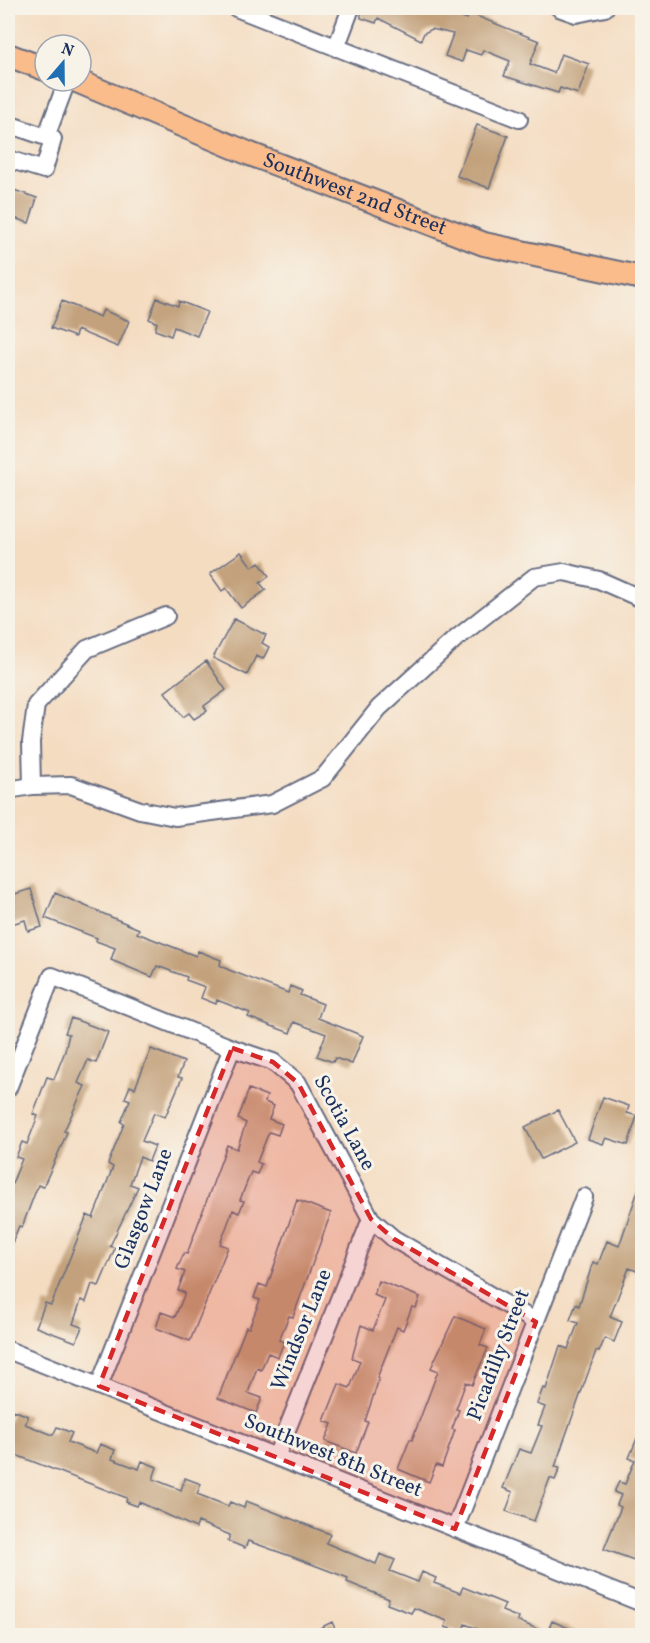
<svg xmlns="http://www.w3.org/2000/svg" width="650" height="1643" viewBox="0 0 650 1643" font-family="Vollkorn,serif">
<rect width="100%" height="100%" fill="#f7f3e8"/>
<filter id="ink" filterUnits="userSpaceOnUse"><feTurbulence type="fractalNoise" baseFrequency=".0167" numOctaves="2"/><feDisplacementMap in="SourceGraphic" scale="12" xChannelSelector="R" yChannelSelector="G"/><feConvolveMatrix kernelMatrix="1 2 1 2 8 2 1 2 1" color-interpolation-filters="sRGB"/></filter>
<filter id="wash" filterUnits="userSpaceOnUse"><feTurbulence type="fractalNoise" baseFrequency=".008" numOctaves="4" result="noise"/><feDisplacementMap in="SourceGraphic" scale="24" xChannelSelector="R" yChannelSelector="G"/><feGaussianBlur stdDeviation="1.35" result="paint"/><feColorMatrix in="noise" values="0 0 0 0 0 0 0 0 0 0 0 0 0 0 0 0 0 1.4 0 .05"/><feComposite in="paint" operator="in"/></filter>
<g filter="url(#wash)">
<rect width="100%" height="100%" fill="#f4dcc1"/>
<g id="blocks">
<path fill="#c2a17b" d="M361 8H443L442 10 467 19 469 13 539 41 530 64 554 73 561 54 589 64 578 94 560 88 558 93 504 76 510 61 483 50 481 55 466 50 462 62 445 56 453 34 432 29 424 33 421 40 378 18 376 23 361 18Z
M477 125 508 136 489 188 457 176Z
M8 188 37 198 29 223 8 216Z
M157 298 178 306 179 301 207 312 197 336 174 327 171 336 155 330 157 323 149 319Z
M62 301 100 317 103 310 129 321 118 347 77 330 75 337 51 328Z
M241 552 252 567 259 562 269 576 260 583 266 590 241 608 226 588 222 591 210 574Z
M234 619 266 635 262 643 269 647 263 659 256 656 247 675 213 658Z
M206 661 226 690 204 706 207 711 194 719 189 713 183 717 165 692Z
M31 889 42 927 28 931 25 920 8 925V896Z
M55 893 139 929 137 933 196 956 198 951 221 960 220 965 229 970 288 993 290 986 302 991 300 995 323 1004 318 1018 363 1036 352 1064 335 1058 333 1062 317 1056 326 1034 294 1022 290 1033 248 1017 250 1013 217 1000 216 1004 201 998 205 987 186 980 187 977 157 966 152 977 111 960 115 948 96 941 97 938 45 918Z
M71 1018 108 1032 96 1063 88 1060 78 1083 85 1086 64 1131 67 1132 61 1147 43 1187 38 1185 22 1227 19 1226 8 1253V1185L11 1186 22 1159 16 1157 22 1142 27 1144 38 1116 33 1114 47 1077 54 1079 65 1051 69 1034 65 1033Z
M151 1049 184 1062 178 1077 182 1078 165 1117 154 1113 142 1141 155 1146 149 1161 140 1157 130 1184 138 1187 110 1246 115 1248 99 1286 92 1284 86 1302 81 1300 73 1324 82 1327 76 1342 36 1327 45 1303 51 1305 87 1215 93 1218 113 1167 108 1164 124 1124 121 1122 130 1100 125 1098 130 1086 135 1088Z
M249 1089 267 1096 265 1102 274 1106 269 1119 282 1124 278 1135 269 1132 257 1162 261 1164 257 1174 251 1172 240 1200 244 1201 239 1213 233 1210 220 1244 228 1247 190 1341 156 1328 161 1312 175 1317 185 1293 178 1290 185 1272 177 1269 184 1253 187 1254 227 1145 237 1149 246 1123 238 1119Z
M603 1097 629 1106 627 1113 637 1116 628 1145 606 1138 603 1144 588 1139Z
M558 1110 575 1142 541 1159 525 1127Z
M641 1182 642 1273 629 1268 610 1317 622 1322 614 1342 605 1338 599 1352 596 1351 563 1443 555 1467 560 1468 555 1480 550 1478 534 1521 506 1511 513 1492 503 1488 519 1449 531 1453 542 1426 538 1425 545 1407 537 1404 543 1388 546 1389 560 1346 568 1349 578 1323 570 1320 576 1304 579 1306 593 1262 598 1264 607 1241 619 1246Z
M297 1200 331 1213 293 1317 289 1316 279 1340 284 1342 278 1357 268 1353 261 1370 257 1368 248 1393 262 1398 256 1413 218 1398 246 1327 249 1328 260 1300 254 1298 259 1284 267 1287Z
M379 1281 420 1297 416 1308 412 1307 403 1330 397 1327 377 1378 379 1379 365 1421 368 1422 356 1453 325 1441 332 1424 324 1421 339 1384 350 1388 360 1361 352 1358 361 1325 373 1330 385 1300 374 1295Z
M455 1316 486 1329 480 1345 488 1348 472 1385 466 1382 456 1409 459 1410 452 1429 455 1430 447 1453 442 1467 436 1465 429 1482 398 1469 410 1439 412 1440 438 1371 431 1368Z
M13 1410 28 1416 25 1424 53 1435 57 1427 72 1433 68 1442 96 1453 100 1444 115 1450 112 1459 139 1469 142 1461 157 1467 153 1479 181 1490 185 1478 201 1484 197 1494 228 1506 230 1502 244 1508 246 1501 330 1534 326 1543 376 1564 380 1554 395 1560 390 1571 418 1582 422 1572 436 1578 434 1583 460 1593 463 1587 505 1604 502 1611 519 1618 518 1621 547 1633 552 1621 585 1635H493L465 1624 462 1633 445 1627 447 1621 414 1608 411 1613 387 1604 389 1599 347 1582 348 1578 293 1557 248 1541 245 1548 228 1541 230 1535 198 1522 196 1528 139 1502 137 1506 126 1502 127 1498 8 1452V1424Z
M642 1426V1536L634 1560 604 1549 621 1507 617 1505 621 1495 614 1492 619 1482 625 1484 635 1460 629 1458Z
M332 1622 338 1635H306Z"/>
</g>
</g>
<g filter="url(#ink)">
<use href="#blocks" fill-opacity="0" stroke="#676c81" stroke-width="1.5"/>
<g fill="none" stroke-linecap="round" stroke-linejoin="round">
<g stroke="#676c81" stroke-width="20">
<path id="minor" d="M236 8 519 119
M559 8 576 14 605 8
M336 48 351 8
M8 124 46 137 67 81
M8 159 44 170 53 139 46 137
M32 786 31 742 36 705 87 649 166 616
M8 790 32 786 71 785 140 810 175 817 272 804 323 778 379 708 453 641 534 577 564 572 599 580 642 599
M8 1088 52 976 232 1048 273 1062 298 1083 371 1219 394 1239 536 1322
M8 1350 642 1603
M99 1386 232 1048
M276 1457 371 1219
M455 1529 584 1197"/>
</g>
<g stroke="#676c81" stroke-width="26">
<g id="major">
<path d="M8 55 45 69"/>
<path id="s1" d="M77 81 250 154 484 244 642 278"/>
</g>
</g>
<use href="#minor" stroke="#fff" stroke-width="16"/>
<use href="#major" stroke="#fabc8b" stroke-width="22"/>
</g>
</g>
<path fill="#d62828" fill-opacity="0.2" stroke="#d62828" stroke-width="4.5" stroke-dasharray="12 8" stroke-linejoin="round" d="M232 1048 273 1062 298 1083 371 1219 394 1239 536 1322 455 1529 99 1386Z"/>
<g text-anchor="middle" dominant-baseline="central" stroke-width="6" stroke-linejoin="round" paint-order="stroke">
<g font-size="21" fill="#1b2f5e" stroke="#f7f3e8">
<text stroke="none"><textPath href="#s1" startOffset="300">Southwest 2nd Street</textPath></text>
<text transform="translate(344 1123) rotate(61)">Scotia Lane</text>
<text transform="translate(144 1209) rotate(-69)">Glasgow Lane</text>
<text transform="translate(302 1330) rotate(-68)">Windsor Lane</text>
<text transform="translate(499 1355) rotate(-69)">Picadilly Street</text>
<text transform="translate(333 1456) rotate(22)">Southwest 8th Street</text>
</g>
</g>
<rect width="650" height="1643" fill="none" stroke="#f7f3e8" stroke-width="30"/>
<g transform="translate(63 63) rotate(20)"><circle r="28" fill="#f7f3e8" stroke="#9fa5b1" stroke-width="1.5"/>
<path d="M0-4.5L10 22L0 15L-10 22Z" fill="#1f6fb2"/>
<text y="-9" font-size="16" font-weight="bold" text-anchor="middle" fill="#1b2f5e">N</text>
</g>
</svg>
